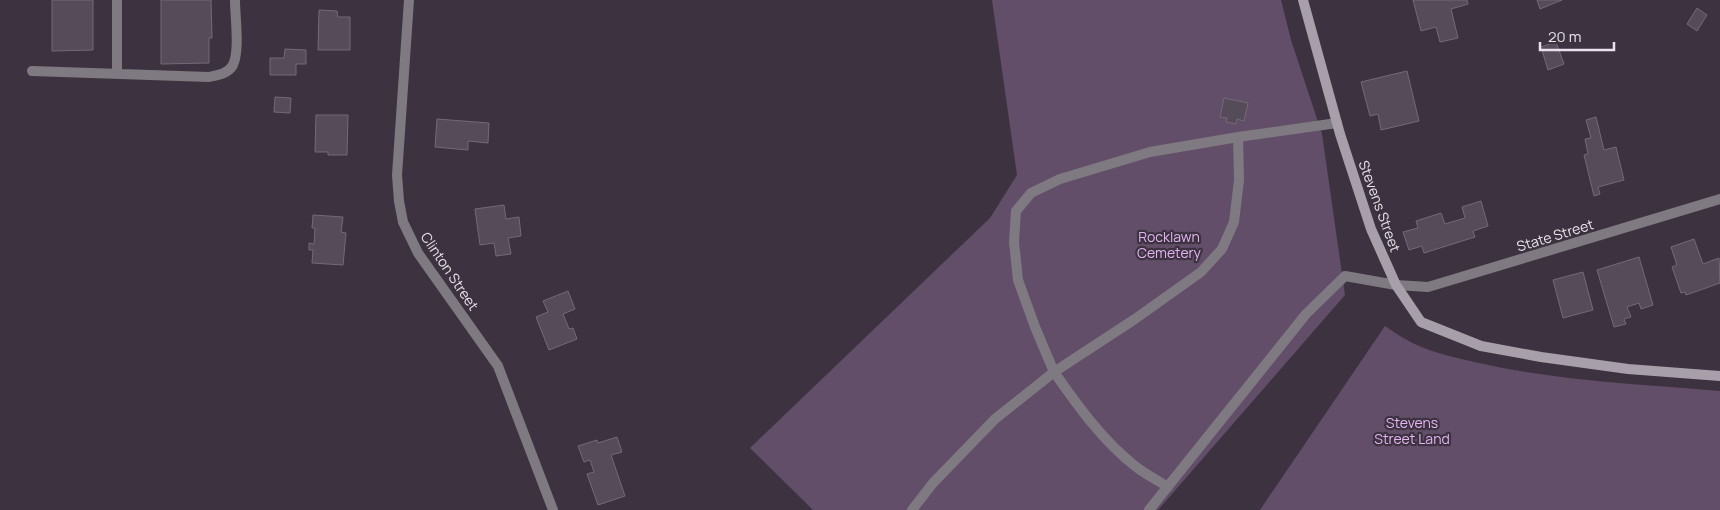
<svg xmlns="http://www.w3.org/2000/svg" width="1720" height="510" viewBox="0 0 1720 510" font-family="Manrope,sans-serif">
<rect width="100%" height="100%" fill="#3d3340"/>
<path fill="#624e69" d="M992 0H1281L1291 40 1322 134 1345 295 1158 510H813L750 448 990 218 1017 175Z
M1385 326C1416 349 1442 355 1479 363 1558 381 1639 384 1720 391V510H1260Z"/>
<path fill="#554b59" stroke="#746978" d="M52 0H93V50L52 51Z
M161 0H211L212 38H209V63L161 64Z
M1413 0H1467L1468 4 1451 9 1458 38 1440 42 1436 27 1421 31Z
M1537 0H1562L1540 9Z
M1697 8 1707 15 1697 31 1687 24Z
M319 10 337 11 338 17H350V50H318Z
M1556 42 1564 64 1548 70 1541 47Z
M285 49 306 50V64H296V75H270V58H284Z
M1407 71 1419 121 1381 130 1378 114 1370 116 1361 82Z
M275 97 291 98 290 113 274 112Z
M1224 98 1248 103 1244 121 1237 119 1236 124 1226 122 1227 118 1220 117Z
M316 115H348L347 155H328V152H315Z
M1596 117 1604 150 1616 147 1624 180 1598 187 1600 194 1594 196 1584 155 1588 154 1585 139 1591 138 1586 120Z
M437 119 489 123 488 143 468 141V150L435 147Z
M1481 201 1488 226 1473 231 1475 237 1424 253 1422 246 1409 250 1403 232 1418 228 1416 221 1441 213 1445 224 1465 218 1462 207Z
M504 205 506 219 519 217 521 236 508 238 511 254 496 256 494 243 480 245 475 209Z
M313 215 343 217 341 232 346 233 343 265 312 263 313 250H309V243L314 244 315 228H312Z
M1694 239 1703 264 1719 258 1720 283 1686 295 1685 292 1681 293 1672 267 1677 265 1671 247Z
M1639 257 1653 305 1641 309 1639 303 1627 307 1631 317 1624 319 1626 324 1614 327 1597 270Z
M1583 272 1593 310 1563 318 1553 280Z
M568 291 575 309 563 314 569 329 573 328 577 339 549 350 536 317 548 312 543 301Z
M617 437 622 452 611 455 625 496 598 505 587 474 594 472 590 460 584 462 578 446 597 440 598 443Z"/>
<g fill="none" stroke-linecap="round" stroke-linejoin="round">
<path stroke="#7f7a81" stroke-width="10" d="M117 0V73
M32 71 209 77C217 75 228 74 233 65 240 50 235 17 235 0
M1238 137 1239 180 1234 222 1222 249 1201 272 1135 319 1054 372 1035 327 1018 280 1014 242 1016 211 1031 193 1060 179 1150 152Z
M1238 137 1337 123
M912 510 933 483 995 419 1054 372C1078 406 1102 440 1135 466 1145 474 1157 480 1168 487
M1149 510 1306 314 1345 276 1396 285"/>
<path stroke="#7f7a81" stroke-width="10" d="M409 0 397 175 399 201 403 222 418 253 498 366 553 510
M1396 285 1428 287 1720 199"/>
<path stroke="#a79faa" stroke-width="10" d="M1303 0 1340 134 1371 229 1396 285 1421 322 1481 346 1541 357 1628 369 1720 376"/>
</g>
<g text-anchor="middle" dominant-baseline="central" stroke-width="4.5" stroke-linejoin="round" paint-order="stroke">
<g font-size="14" fill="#e8e2ea" stroke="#3d3340">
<text transform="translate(1380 206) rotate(70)">Stevens Street</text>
<text transform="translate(1555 235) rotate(-17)">State Street</text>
<text transform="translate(450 271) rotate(56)">Clinton Street</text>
</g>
<g font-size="14" fill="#e4b3f3" stroke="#3d3340">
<text x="1169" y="236">Rocklawn<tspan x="1169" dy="16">Cemetery</tspan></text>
<text x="1412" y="422">Stevens<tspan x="1412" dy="16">Street Land</tspan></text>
</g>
</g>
<path d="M1540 42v8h74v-8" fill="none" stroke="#e8e2ea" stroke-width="2.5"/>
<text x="1548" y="42" font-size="15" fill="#e8e2ea" stroke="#3d3340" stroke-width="4" paint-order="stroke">20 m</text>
</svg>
